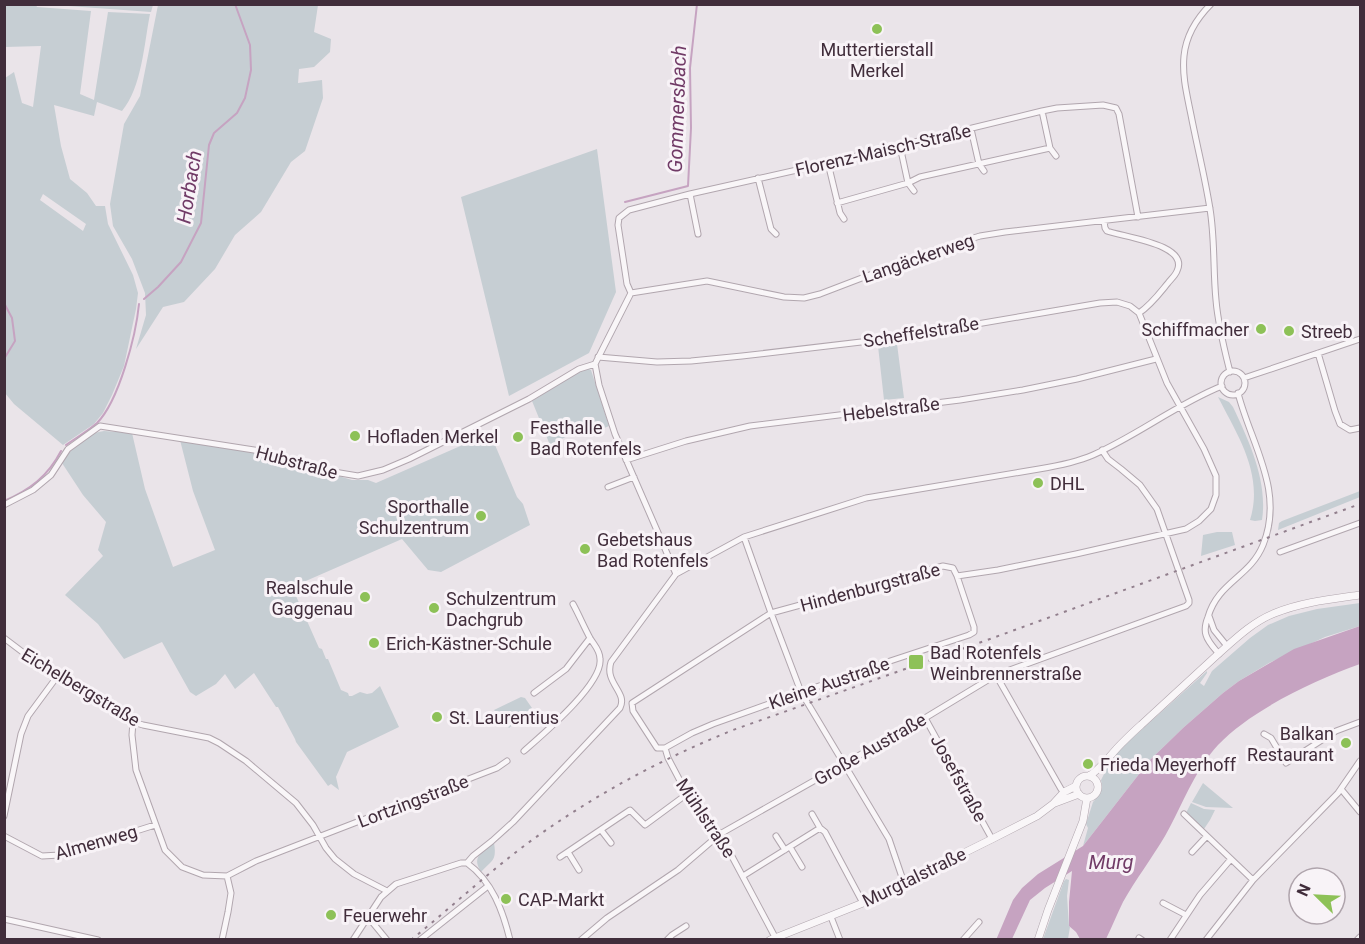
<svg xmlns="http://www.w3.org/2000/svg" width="1365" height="944" viewBox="0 0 1365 944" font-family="Roboto,sans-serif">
<rect width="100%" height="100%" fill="#eae4e9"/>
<path fill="#c6ced3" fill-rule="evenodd" d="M41 4H153V5L151 12Z
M4 5H36L37 7 91 11 80 94 94 100 108 12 150 14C144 44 142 87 122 111L97 102 94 116 54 105 61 146 70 179 87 193 96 206H105L108 224 133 275 138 293 136 309 124 366 112 395 103 413 94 424 63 445 14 404 5 393V78L14 72 22 103 33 107 41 46 5 47ZM43 194 86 224 83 231 40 200Z
M158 5H318L314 32 331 39 330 52 314 67 299 69 298 83 322 80 323 98 305 151 291 162 261 212 235 235 215 269 184 302 163 307 136 349 146 315 145 293 132 259 113 226 110 204 124 124 140 96Z
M597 149 616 292 589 353 509 396 461 197Z
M897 344 904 398 884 400 878 346Z
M587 368 591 370 609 426 590 434 581 429 550 445 532 401 580 371Z
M1218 397 1229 402 1233 407C1249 441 1268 481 1262 520L1255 521 1250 520C1264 475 1238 436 1218 397Z
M104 431 132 433 145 489 173 567 215 550 193 491 180 440 268 455 352 480H368L376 483 490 433 517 497 523 504 530 525 441 572 428 570 402 539 292 587 319 648 322 649 326 659H328L341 690 348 693 349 696H352L360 692 367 694 372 693 380 686 399 727 347 752 336 777 339 790 331 784 328 786 296 742 295 739 278 707H276L254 673 235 689 225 674 216 684 196 696 190 692 162 642 124 659 98 624 65 595 103 556 98 550 106 522 83 495 62 463C73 447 83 434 104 431Z
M1360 491V497L1278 530 1279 523 1282 521Z
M1217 532H1232L1235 545 1201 556 1203 535Z
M1360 603V626L1325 637 1269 663 1239 681 1223 693 1183 728 1150 760 1083 846 1088 828 1086 824 1093 802 1100 794 1102 786 1101 780 1107 768 1120 749 1207 671V673L1200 683 1204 686 1212 671 1250 638 1268 625 1289 616 1317 609Z
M521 697 525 698 532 708 509 728 494 710Z
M1203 783 1233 808 1206 807 1192 802Z
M1191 803 1204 809 1215 810 1210 820 1204 829 1186 813Z
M494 843C497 861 492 860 481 872 471 856 482 853 494 843Z
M1066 879 1069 880 1067 896 1069 926 1070 927 1068 939H1043L1064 881Z"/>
<path fill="#c6a3c1" d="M1360 626V664C1315 680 1251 710 1218 745 1194 771 1182 806 1165 836 1152 858 1136 879 1123 902 1117 914 1112 927 1106 939H1080L1076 932 1069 926V902L1072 871 1045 888 1030 900 1012 939 996 940 1013 900 1022 888 1038 874 1083 846 1150 760 1183 728 1223 693 1239 681 1294 649Z"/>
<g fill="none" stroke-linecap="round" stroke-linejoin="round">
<path stroke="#c6a3c1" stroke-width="2" d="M625 202 688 186 691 128 690 68 697 4
M144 299 158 287 181 262 201 223 209 145 214 133 237 113 245 98 251 70 250 45 235 4
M4 303 12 318 15 341 4 359
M66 445C76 438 88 431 97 423 119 401 136 335 139 304
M4 501C30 490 48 476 61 451"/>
<g stroke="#b1a6ae" stroke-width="7">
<path id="minor" d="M1211 4C1196 19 1186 35 1184 56 1182 76 1187 95 1191 115 1197 146 1205 177 1210 209 1215 239 1213 270 1216 300 1218 325 1224 348 1230 372
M1042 111 1050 148 1056 156
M971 129 979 164 984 171
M900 146 908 183 914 191
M828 163 840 213 844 219
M758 178 771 229 776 234
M690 194 698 234
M837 203 908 183 920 177 1050 148
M1104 221 1105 228 1107 231C1122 237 1190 244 1177 271 1175 276 1171 279 1168 283 1159 294 1151 305 1139 313
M631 293 627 284 618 225 619 218 629 210 690 194 828 163 1042 111 1057 108 1103 105 1116 108 1119 114 1138 217
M631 293 707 281 784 297 804 298 820 294 935 250 980 236 1005 232 1210 208
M631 293 595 364 599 385 615 434 676 574
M1318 353 1335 411 1340 424 1350 430 1360 428
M598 357 657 362 691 361 742 356 895 338 1100 303 1117 302 1130 306 1139 313 1167 383 1204 449 1216 476V495L1211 509 1199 521 1186 529 1076 554 998 570 957 576 953 568 943 566 771 613 632 703 633 711 657 748H665L668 758 687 794 720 834 775 937
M1221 383a12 12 0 1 1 24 0a12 12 0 1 1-24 0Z
M1244 378 1360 339
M626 460 686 441 750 426 960 400 1023 390 1077 379 1156 359
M608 487 634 477
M4 505 33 490 51 475 68 449 100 426 254 450 284 457 334 472 358 476 383 470 409 459 529 399 579 369 595 364
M744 537 771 613 801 692 889 839 904 883
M1280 552 1360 523
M1209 616 1214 630 1227 646
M4 638 37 663 85 689 123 716 133 722 143 725 209 738 219 743 246 761 296 803 313 825 326 848 335 859 354 874 387 891
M1219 654C1214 648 1208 642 1206 635 1204 629 1206 622 1208 617 1218 582 1250 577 1263 545 1285 491 1251 444 1238 393
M996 675 1061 789 1064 792
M534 693 566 669 590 638
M925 718 992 839
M133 722 132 735 136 770 165 850 182 867 203 875 227 876 256 861 497 768 507 761
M1264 734 1271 738 1286 763 1336 731 1360 722
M665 748 692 733 713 724 875 666 969 635 974 632V627L957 576
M524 751C542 735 603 684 600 659 600 650 594 645 590 638 584 627 579 615 573 604
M1341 789 1360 812
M812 814 820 828
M1184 814 1253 880
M4 816 21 734 28 716 59 674
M601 830 611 843
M4 836 42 856 60 855 155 825
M776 836 785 850
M790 847 802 867
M568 852 579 870
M1192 852 1207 836
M560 857 630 810 645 825 687 794
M467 863 473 856 492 841 513 822 620 708C628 692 604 683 611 662L676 574 744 537 866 498 1039 469C1057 466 1077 462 1093 455 1138 435 1177 404 1222 386
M467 863C492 881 503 911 510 940
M743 876 820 828 825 832 863 903
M1163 903 1186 915
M368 917 387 940
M831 917 840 940
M4 919 98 940
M1139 938 1142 940
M222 940 228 912 231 893 227 876
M353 940 381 897 396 884 461 863H467
M420 940 488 886
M581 940 607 918 678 870 720 834 925 718 996 675 1186 606 1189 603V600L1157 509 1140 485 1121 469 1108 459 1102 450
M667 940 672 935 686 926
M963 940 979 922
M1170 940 1200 895 1231 859
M1206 940 1253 880 1338 793 1360 761
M1357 940 1360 937"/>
</g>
<g stroke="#b1a6ae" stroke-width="8">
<path id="tertiary" d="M1089 776C1102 768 1110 755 1121 744 1128 737 1134 731 1141 725 1166 702 1191 679 1216 656 1234 640 1252 622 1275 613 1302 602 1332 599 1360 595
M1076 787a11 11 0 1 1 22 0a11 11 0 1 1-22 0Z
M1055 803 1079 794
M770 940 863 903 992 839 1037 816 1053 804 1064 792 1076 786
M1038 940 1048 910 1083 821 1087 798"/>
</g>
<use href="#minor" stroke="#f9f6f8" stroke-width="5"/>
<use href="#tertiary" stroke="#f9f6f8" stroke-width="7"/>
<path stroke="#927f8d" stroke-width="2" stroke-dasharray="3 6" stroke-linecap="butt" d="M411 940C454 905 494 867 539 835 600 792 664 758 733 730L990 639 1360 504"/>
</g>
<g fill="#8dc157" stroke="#f8f3f7" stroke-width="2">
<circle cx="877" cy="29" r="6"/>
<circle cx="1261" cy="329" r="6"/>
<circle cx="1289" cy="331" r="6"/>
<circle cx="355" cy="436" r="6"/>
<circle cx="518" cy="437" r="6"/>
<circle cx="1038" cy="483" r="6"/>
<circle cx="481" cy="516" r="6"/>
<circle cx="585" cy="549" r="6"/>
<circle cx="365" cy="597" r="6"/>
<circle cx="434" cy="608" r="6"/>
<circle cx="374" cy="643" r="6"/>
<rect x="908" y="654" width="16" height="16" rx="3"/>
<circle cx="437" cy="717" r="6"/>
<circle cx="1346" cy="743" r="6"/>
<circle cx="1088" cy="764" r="6"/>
<circle cx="506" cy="899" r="6"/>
<circle cx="331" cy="915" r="6"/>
</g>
<g text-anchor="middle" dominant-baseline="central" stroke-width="6" stroke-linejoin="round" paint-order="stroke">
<g font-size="18" fill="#412d3b" stroke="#f8f3f7" text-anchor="start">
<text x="877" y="49" text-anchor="middle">Muttertierstall<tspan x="877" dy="21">Merkel</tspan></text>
<text x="1249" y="329" text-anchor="end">Schiffmacher</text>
<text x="1301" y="331">Streeb</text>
<text x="530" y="427">Festhalle<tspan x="530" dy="21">Bad Rotenfels</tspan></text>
<text x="367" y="436">Hofladen Merkel</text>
<text x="1050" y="483">DHL</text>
<text x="469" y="506" text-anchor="end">Sporthalle<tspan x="469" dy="21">Schulzentrum</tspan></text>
<text x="597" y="539">Gebetshaus<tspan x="597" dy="21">Bad Rotenfels</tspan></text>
<text x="353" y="587" text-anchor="end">Realschule<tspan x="353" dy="21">Gaggenau</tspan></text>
<text x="446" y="598">Schulzentrum<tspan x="446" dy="21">Dachgrub</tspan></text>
<text x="386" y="643">Erich-Kästner-Schule</text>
<text x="930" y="652">Bad Rotenfels<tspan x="930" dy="21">Weinbrennerstraße</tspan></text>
<text x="449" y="717">St. Laurentius</text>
<text x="1334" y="733" text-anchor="end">Balkan<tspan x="1334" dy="21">Restaurant</tspan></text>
<text x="1100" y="764">Frieda Meyerhoff</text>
<text x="518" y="899">CAP-Markt</text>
<text x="343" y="915">Feuerwehr</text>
</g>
<g font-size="18" fill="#412d3b" stroke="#f8f3f7">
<text transform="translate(883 150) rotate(-13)">Florenz-Maisch-Straße</text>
<text transform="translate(918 258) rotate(-19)">Langäckerweg</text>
<text transform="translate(921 332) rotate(-9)">Scheffelstraße</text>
<text transform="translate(891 409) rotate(-7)">Hebelstraße</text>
<text transform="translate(297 462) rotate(15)">Hubstraße</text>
<text transform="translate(870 587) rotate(-15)">Hindenburgstraße</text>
<text transform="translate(829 683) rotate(-19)">Kleine Austraße</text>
<text transform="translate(81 687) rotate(31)">Eichelbergstraße</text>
<text transform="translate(870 749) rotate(-30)">Große Austraße</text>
<text transform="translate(959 778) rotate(61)">Josefstraße</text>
<text transform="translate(413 801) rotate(-21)">Lortzingstraße</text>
<text transform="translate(706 818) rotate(56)">Mühlstraße</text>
<text transform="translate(96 842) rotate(-16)">Almenweg</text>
<text transform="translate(914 877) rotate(-26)">Murgtalstraße</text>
</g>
<g font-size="20" font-style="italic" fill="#713b67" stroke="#f8f3f7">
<text transform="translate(677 109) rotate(-88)">Gommersbach</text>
<text transform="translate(189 187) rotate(-81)">Horbach</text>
<text x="1111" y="862">Murg</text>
</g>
</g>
<rect width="1365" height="944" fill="none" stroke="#412d3b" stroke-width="12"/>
<g transform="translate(1317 896) rotate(294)"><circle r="28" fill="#f8f3f7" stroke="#afa4ac" stroke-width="1.5"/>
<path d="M0-4.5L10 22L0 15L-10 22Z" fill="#8dc157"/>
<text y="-9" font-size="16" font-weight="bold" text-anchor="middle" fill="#412d3b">N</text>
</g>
</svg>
